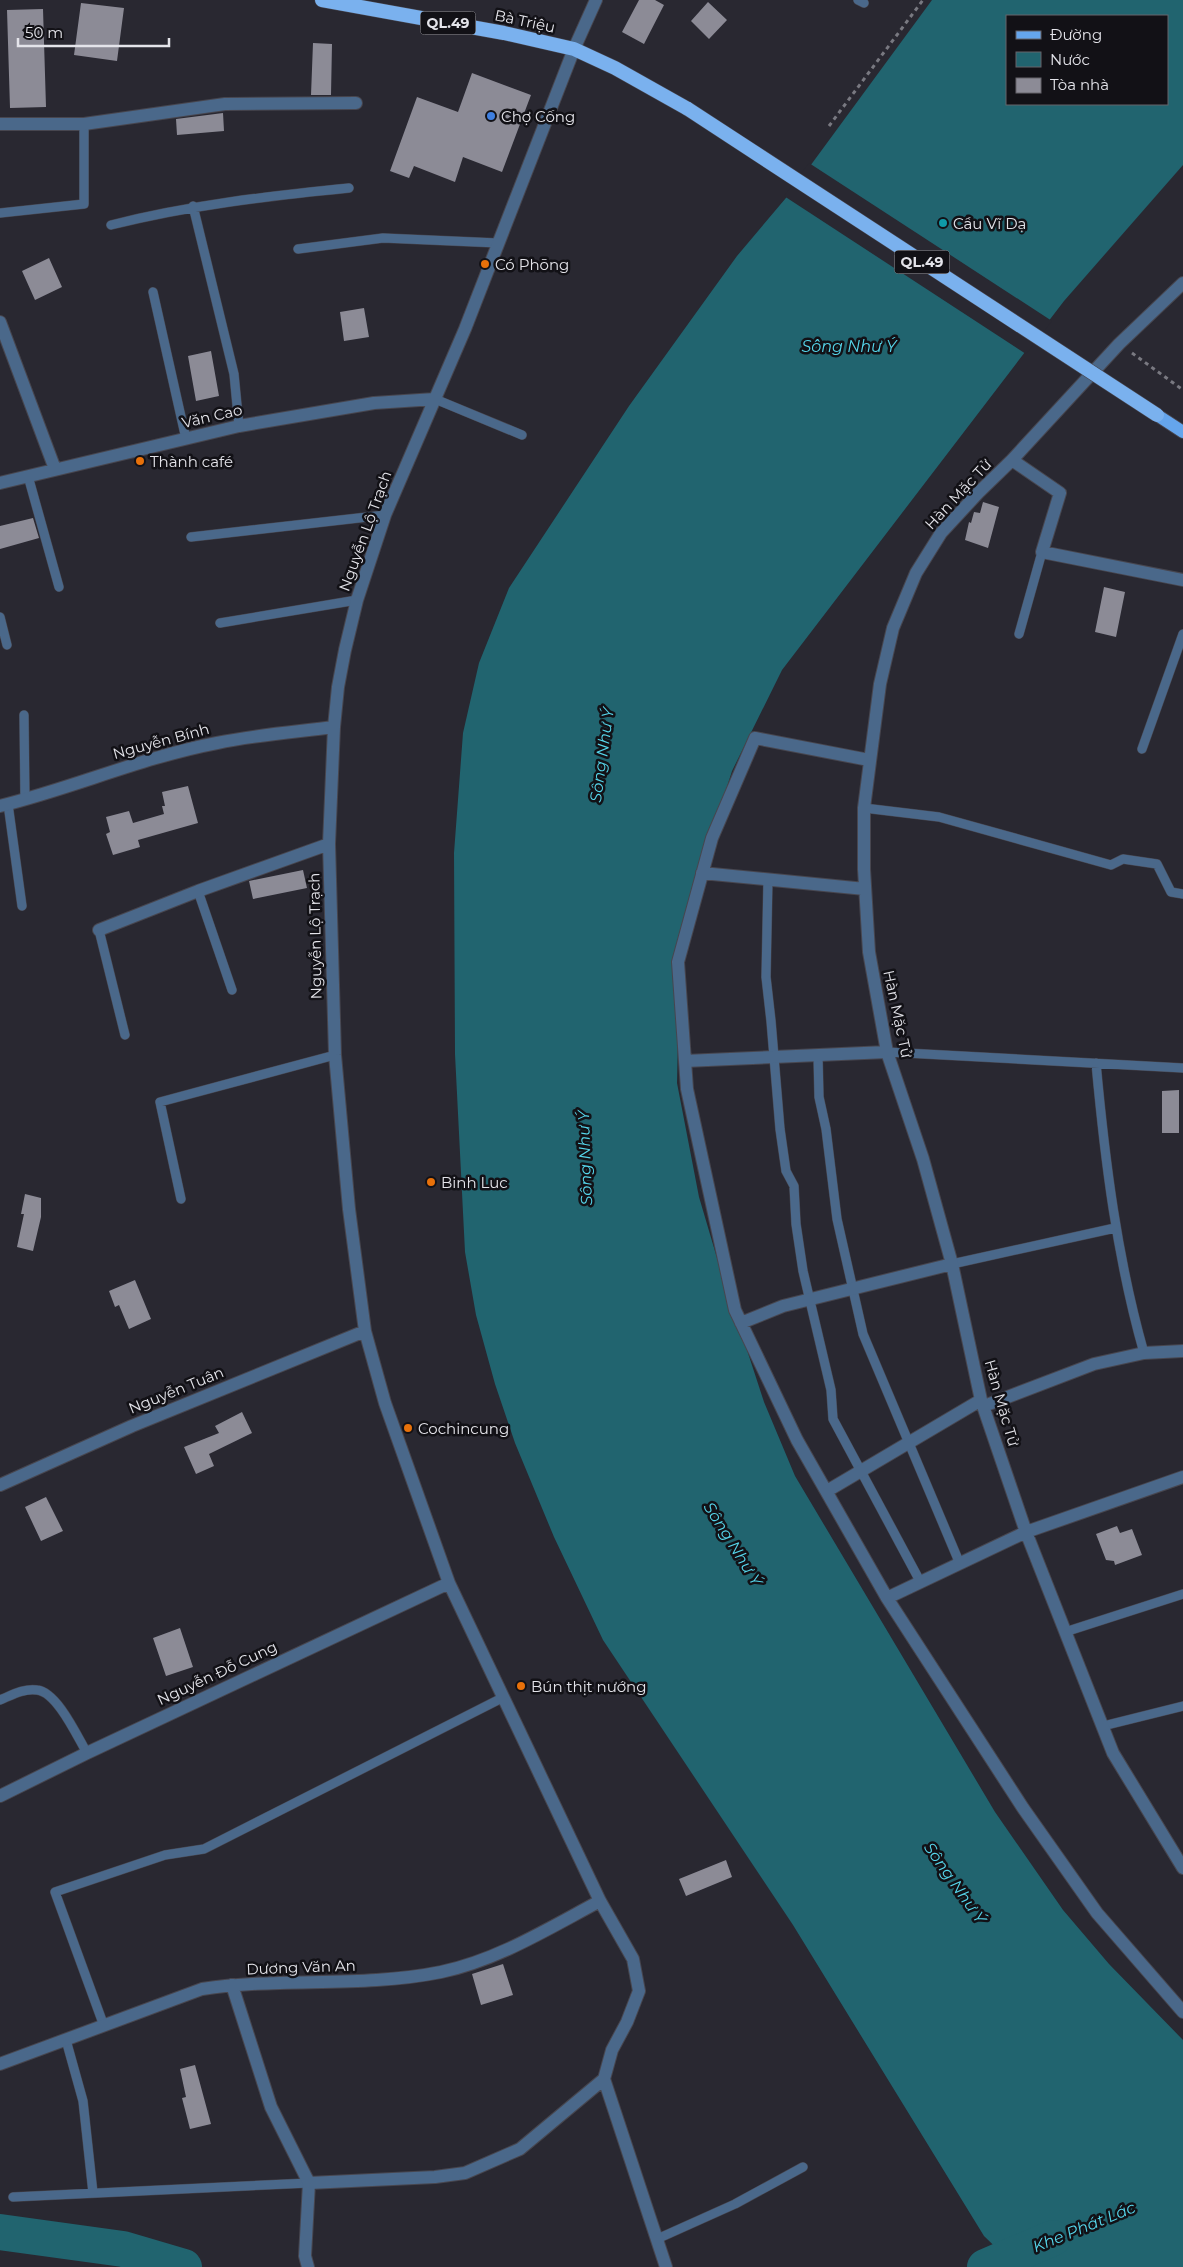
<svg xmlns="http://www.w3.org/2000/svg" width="1183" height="2267" viewBox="0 0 1183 2267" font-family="Montserrat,sans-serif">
<rect width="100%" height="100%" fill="#292831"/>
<path fill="#21646f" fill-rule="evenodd" d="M932 0H1183V165L1064 301 782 670 732 771 693 893 679 990 677 1083 699 1197 717 1258 764 1402 795 1476 995 1812 1063 1910 1109 1964 1183 2040V2267H1016L984 2236 793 1925 603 1640 554 1537 515 1443 495 1384 476 1315 465 1252 455 1054 454 853 463 733 479 663 509 588 629 406 737 256 791 192ZM1007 16H1167V104H1007Z"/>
<path fill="#292831" d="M809 163 1052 321 1026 354 784 196Z"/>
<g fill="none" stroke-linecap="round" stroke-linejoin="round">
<path stroke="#21646f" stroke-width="36" d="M0 2232 123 2249 184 2267
M985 2267 1053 2238"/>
</g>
<path fill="#8c8b96" d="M639 0H655L664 5 644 44 622 32Z
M708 2 727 20 709 39 691 21Z
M81 3 124 8 117 61 74 55Z
M43 9 46 107 10 108 7 10Z
M313 43 332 44 331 95H311Z
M472 73 531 95 502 172 463 157 455 182 414 166 409 178 390 171 417 97 458 112Z
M223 113 224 131 177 135 176 119Z
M49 258 62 287 35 300 22 271Z
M364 308 369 337 344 341 340 312Z
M211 351 219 396 196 401 188 356Z
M983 502 999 507 988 548 965 540 969 522 971 523 974 512 980 513Z
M33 518 39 538 0 549V526Z
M1104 587 1125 592 1116 637 1095 632Z
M188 786 198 823 138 840 140 847 113 855 106 834 110 832 106 817 129 811 133 823 164 814 162 806H165L162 792Z
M303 870 307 888 253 899 249 881Z
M1179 1090V1133H1162V1091Z
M25 1194 41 1198V1217L33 1251 17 1247 24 1214H21Z
M135 1280 151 1319 129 1329 119 1305 115 1307 109 1291Z
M242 1412 252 1433 209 1454 214 1466 196 1474 184 1447 219 1433 215 1426Z
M46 1497 63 1531 41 1541 25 1507Z
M1117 1526 1120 1533 1132 1529 1142 1555 1115 1565 1114 1561 1106 1560 1096 1534Z
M180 1628 193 1667 166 1676 153 1638Z
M726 1860 732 1877 686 1896 679 1879Z
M503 1964 513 1995 481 2005 472 1974Z
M195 2065 211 2124 190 2129 182 2098 186 2097 180 2069Z"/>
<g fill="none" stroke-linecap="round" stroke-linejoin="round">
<g stroke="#47464f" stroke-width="10">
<path id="service" d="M858 0 864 3
M193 206 234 374 239 426
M0 213 84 204V124
M111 225C190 205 269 196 349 188
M298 249 383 238 498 243
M153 292 186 439
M435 399 522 435
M28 476 59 587
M191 537 385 515
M0 617 7 645
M220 623 357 600
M1019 634 1042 552
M24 715 25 800
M1142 749 1183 634
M8 804 22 906
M864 808 939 817 1111 865 1123 859 1157 864 1171 892 1183 894
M768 879 766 977 771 1021 780 1129 786 1171 794 1186 796 1224 803 1271 831 1390 833 1419 921 1583
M198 891 232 990
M99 930 125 1035
M887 1052 1183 1068
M818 1056 819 1097 826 1129 837 1219 863 1334 960 1564
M1096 1063C1105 1161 1117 1258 1144 1353
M181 1199 160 1102 335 1055
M952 1264 1115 1228
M1065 1632 1183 1594
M0 1700C12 1695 24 1688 37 1690 57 1692 77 1736 87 1753
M1103 1726 1183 1706
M104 2026 55 1892 165 1855 204 1849 502 1698
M66 2040 83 2101 93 2193
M13 2197 309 2183
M657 2239 735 2204 803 2167"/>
</g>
<g stroke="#47464f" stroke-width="14">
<path id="minor" d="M596 0 574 49 465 329 385 515 357 600 345 650 338 687 334 727 329 844 335 1055 349 1209 365 1331 385 1403 449 1583 600 1901 633 1959 639 1991 627 2022 612 2050 604 2079 666 2267
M0 124H84L225 104 356 103
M1183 283 1119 344 1012 460 978 493 941 533 916 573 893 628 880 684 864 808V869L869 952 887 1052 923 1159 952 1264 981 1400 1026 1532 1113 1753 1183 1868
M0 322 55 469
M1012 460 1060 493 1042 552 1183 580
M0 483 239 426 374 403 435 399
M869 760 755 738 712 838 678 962 687 1089 735 1310 797 1440 887 1598 1023 1808 1097 1913 1183 2012
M0 806C73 788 143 757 217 743 255 735 295 732 334 727
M702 873 865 889
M99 930 198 891 329 844
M685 1061 887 1052
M741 1323 783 1306 952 1264
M984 1406 1094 1364 1144 1353 1183 1351
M0 1485 132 1426 365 1331
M827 1491 981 1400
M887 1598 1026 1532 1183 1477
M0 1796 87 1753 449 1583
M232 1985 271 2107 309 2183 305 2256 308 2267
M0 2064 202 1989C281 1977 362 1988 441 1972 498 1960 549 1928 600 1901
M309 2183 435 2177 465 2173 520 2149 604 2079"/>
</g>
<g stroke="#47464f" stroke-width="14">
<path id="primary" d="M1157 415 1183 432"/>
</g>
<g stroke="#47464f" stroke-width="15">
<path id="trunk" d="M322 0 504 33 574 49 615 68 688 109"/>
</g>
<path stroke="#797981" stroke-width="3" stroke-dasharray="4 4" stroke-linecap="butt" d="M829 126 923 0
M1132 353 1183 390"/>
<use href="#service" stroke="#4a688a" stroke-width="9"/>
<use href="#minor" stroke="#4a688a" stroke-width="12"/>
<use href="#primary" stroke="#65a5ec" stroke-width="12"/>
<use href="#trunk" stroke="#7ab1ee" stroke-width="14"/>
<g stroke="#47464f" stroke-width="15" stroke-linecap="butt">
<path id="trunk-bridge" d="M688 109 1157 415"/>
</g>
<use href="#trunk-bridge" stroke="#7ab1ee" stroke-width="14"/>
</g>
<circle fill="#3f7fe0" stroke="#121116" stroke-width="2" cx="491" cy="116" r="5"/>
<circle fill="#0f9aa8" stroke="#121116" stroke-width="2" cx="943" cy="223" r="5"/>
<g fill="#e8710a" stroke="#121116" stroke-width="2">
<circle cx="485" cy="264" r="5"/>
<circle cx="140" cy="461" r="5"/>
<circle cx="431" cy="1182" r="5"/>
<circle cx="408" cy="1428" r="5"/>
<circle cx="521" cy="1686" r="5"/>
</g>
<g text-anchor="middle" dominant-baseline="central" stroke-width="5" stroke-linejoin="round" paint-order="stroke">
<g fill="#121116" stroke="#a5a5aa" stroke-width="1">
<rect x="420.5" y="11.5" width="55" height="23" rx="4"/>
<rect x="894.5" y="250.5" width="55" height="23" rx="4"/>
</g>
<g font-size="14" font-weight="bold" fill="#e4e4ea">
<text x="448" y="23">QL.49</text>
<text x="922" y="262">QL.49</text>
</g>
<g font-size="15" fill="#e4e4ea" stroke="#121116">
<text transform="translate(525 21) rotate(12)">Bà Triệu</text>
<text transform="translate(212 416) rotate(-13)">Văn Cao</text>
<text transform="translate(958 494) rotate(-47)">Hàn Mặc Tử</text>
<text transform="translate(365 531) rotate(-70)">Nguyễn Lộ Trạch</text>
<text transform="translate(161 741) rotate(-15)">Nguyễn Bính</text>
<text transform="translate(315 936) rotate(-91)">Nguyễn Lộ Trạch</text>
<text transform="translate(898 1014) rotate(78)">Hàn Mặc Tử</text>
<text transform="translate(176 1390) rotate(-22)">Nguyễn Tuân</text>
<text transform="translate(1002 1403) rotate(74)">Hàn Mặc Tử</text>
<text transform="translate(217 1673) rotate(-25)">Nguyễn Đỗ Cung</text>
<text transform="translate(301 1967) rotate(-2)">Dương Văn An</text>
</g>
<g font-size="15" fill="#e4e4ea" stroke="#121116" text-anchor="start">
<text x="501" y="116">Chợ Cống</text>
<text x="953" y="223">Cầu Vĩ Dạ</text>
<text x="495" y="264">Có Phōng</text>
<text x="150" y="461">Thành café</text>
<text x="441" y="1182">Binh Luc</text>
<text x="418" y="1428">Cochincung</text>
<text x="531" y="1686">Bún thịt nướng</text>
</g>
<g font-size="16" font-style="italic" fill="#56d6eb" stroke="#121116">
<text x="849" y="346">Sông Như Ý</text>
<text transform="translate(602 755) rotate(-82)">Sông Như Ý</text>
<text transform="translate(585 1158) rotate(-92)">Sông Như Ý</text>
<text transform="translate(733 1544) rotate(58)">Sông Như Ý</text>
<text transform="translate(955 1883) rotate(55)">Sông Như Ý</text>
<text transform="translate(1084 2227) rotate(-22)">Khe Phát Lác</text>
</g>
</g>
<rect x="1006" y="15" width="162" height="90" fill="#121116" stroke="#66656b"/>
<rect x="1016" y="31" width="25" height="8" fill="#65a5ec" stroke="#66656b"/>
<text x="1050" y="40" font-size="15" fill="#e4e4ea">Đường</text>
<rect x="1016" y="52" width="25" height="15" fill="#21646f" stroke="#66656b"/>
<text x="1050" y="65" font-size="15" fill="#e4e4ea">Nước</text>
<rect x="1016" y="78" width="25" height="15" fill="#8c8b96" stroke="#66656b"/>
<text x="1050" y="90" font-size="15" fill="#e4e4ea">Tòa nhà</text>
<path d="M18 38v8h151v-8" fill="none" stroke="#e4e4ea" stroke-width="2.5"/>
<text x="25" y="38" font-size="15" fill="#e4e4ea" stroke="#121116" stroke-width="4" paint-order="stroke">50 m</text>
</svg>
